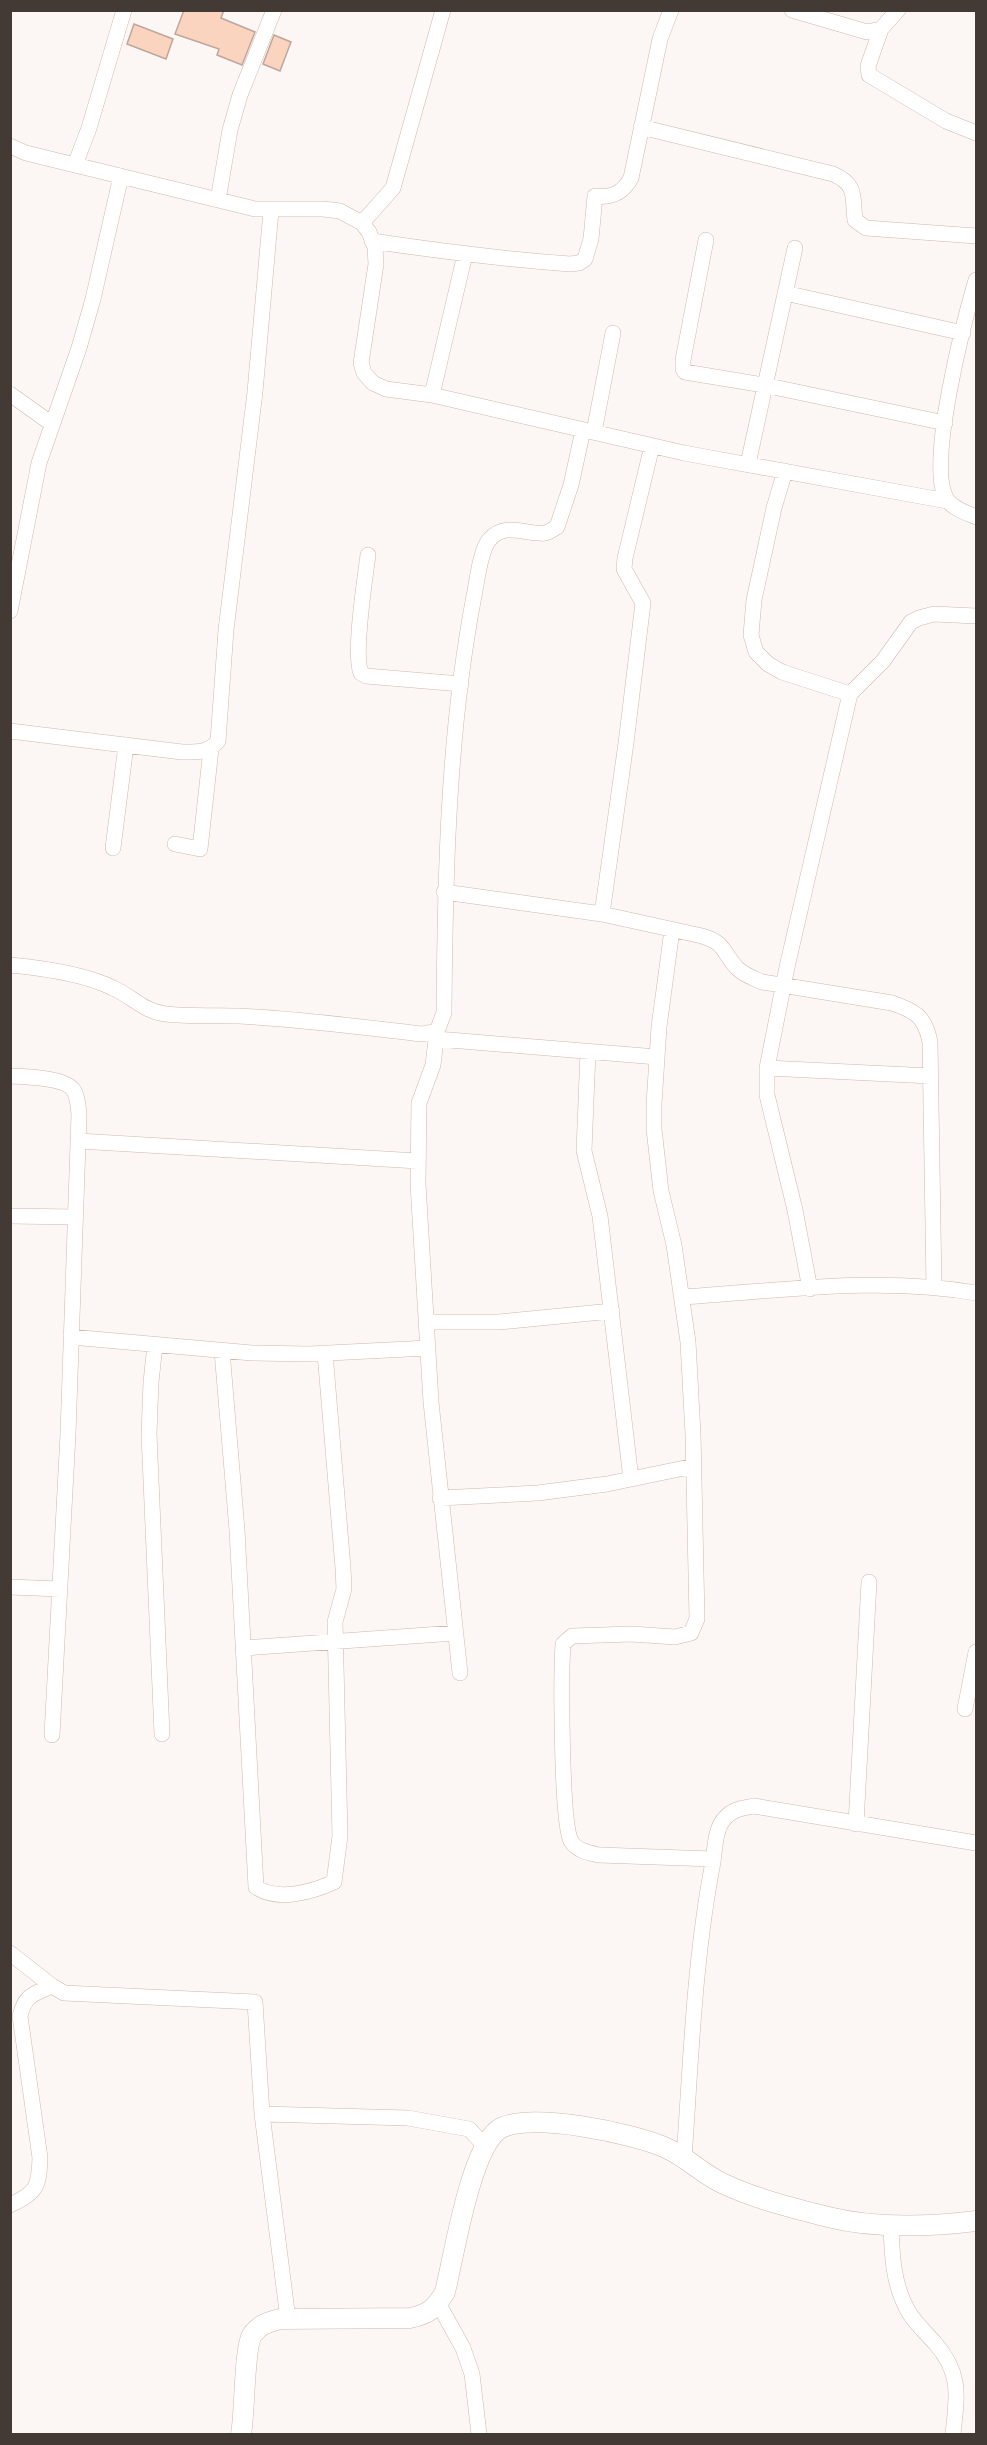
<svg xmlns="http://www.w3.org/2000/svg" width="987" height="2445" viewBox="0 0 987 2445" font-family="'Alegreya Sans',sans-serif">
<rect width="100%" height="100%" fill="#fcf7f4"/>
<path fill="#fad4be" stroke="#bea79b" stroke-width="1.5" d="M184 10H224L221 18 255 32 242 65 217 55 219 49 175 34Z
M134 24 173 39 166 59 127 44Z
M274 35 291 42 280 71 263 64Z"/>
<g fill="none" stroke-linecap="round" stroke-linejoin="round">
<g stroke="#d0b8ab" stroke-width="16">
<path id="minor" d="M792 10 867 32 881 29 898 10
M881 29 868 66 869 75 946 121 976 133
M641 127 833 174C858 185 852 197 855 220L866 228 976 236
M10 146 26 153 255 209H323L340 211 362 223 369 232 375 247 376 264 361 363 364 373 373 383 386 389 432 395 684 453 947 501
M75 165 89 128 124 10
M218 200 230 130 240 95 274 10
M362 223 393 188 443 10
M706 240 683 360V369L685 372 764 385 945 423
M372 241C438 251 503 259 570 264L579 263 585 259 591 239 595 196C612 198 623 193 631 178L660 39 671 10
M976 280C964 321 927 463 946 498 951 508 967 513 976 517
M785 293 963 333
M10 394 52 424
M432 395 465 254
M594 432 613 333
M748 464 795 248
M785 471 774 508 754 600 751 635 756 652 768 664 782 672 850 694 883 661 911 622 919 618 934 614 976 616
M368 555C365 579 353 655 361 673L366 676 461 684
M10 611 39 463 79 348 93 299 121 176
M10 731 182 752C197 752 208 753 218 741L226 630 255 392 271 211
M175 844 200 849 211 749
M113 848 126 745
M444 892 602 914 702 936C726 943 722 952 737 968 744 975 753 978 762 982L892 1003C915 1011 925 1016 930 1042L934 1287
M602 914 626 743 643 603 624 569 625 558 652 446
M672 930 659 1027 654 1104V1129L661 1191 674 1245 688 1342 693 1434 697 1619 691 1633 675 1637 632 1634 572 1636 563 1644C561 1673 561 1822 571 1841 577 1851 589 1853 599 1855L713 1859
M10 965C42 968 85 974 113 988 132 996 144 1012 166 1014 190 1017 215 1015 239 1016 300 1019 361 1027 422 1034L437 1031 444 1013C445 875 448 732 474 596 477 582 480 551 489 540 505 521 526 535 545 533 549 532 553 529 557 527L571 485 583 430
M437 1031 433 1065 419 1103 418 1184 431 1402 460 1673
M437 1039 657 1057
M588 1051 584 1151 600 1216 631 1479
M767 1068 931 1076
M10 1076C25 1077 66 1077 74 1091 78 1098 78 1106 79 1114L68 1434 52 1735
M78 1141 418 1161
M10 1216 75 1217
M810 1289 795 1210 767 1095V1068L787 967 850 694
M683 1297C779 1291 881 1276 976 1293
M426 1322H499L612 1311
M71 1337 252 1353 309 1354 428 1348
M155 1345 151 1382 149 1434 162 1734
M222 1351 237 1530 256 1887C278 1902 312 1892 334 1882L340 1836 335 1622 344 1589 343 1568 325 1353
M440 1498 538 1493 607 1484 694 1466
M10 1587 60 1589
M244 1648 455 1633
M965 1709 976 1652
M856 1824 869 1582
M10 1953 52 1986 64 1993 255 2002 262 2114 288 2319
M262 2114 408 2118 469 2129 485 2146
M684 2159C691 2060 694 1960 713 1862 715 1849 715 1828 725 1818 732 1809 743 1808 754 1806L976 1843
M10 2205C37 2193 39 2186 40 2158L20 2016C25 1995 33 1994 52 1986
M891 2225C892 2256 893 2284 908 2311 915 2323 926 2333 935 2343 962 2374 957 2396 953 2434
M438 2303 463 2348 472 2374 479 2434"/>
</g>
<g stroke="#d0b8ab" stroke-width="21">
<path id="tertiary" d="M241 2434C245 2414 244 2348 252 2335 259 2325 268 2322 280 2319L410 2318C429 2314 435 2309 445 2292 454 2256 470 2151 498 2130 525 2110 637 2134 666 2148 687 2157 703 2175 724 2184 756 2199 793 2208 828 2217 876 2229 927 2227 976 2221"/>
</g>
<use href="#minor" stroke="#fff" stroke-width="15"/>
<use href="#tertiary" stroke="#fff" stroke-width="20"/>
</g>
<rect width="987" height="2445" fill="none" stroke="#443a35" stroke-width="24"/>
</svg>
